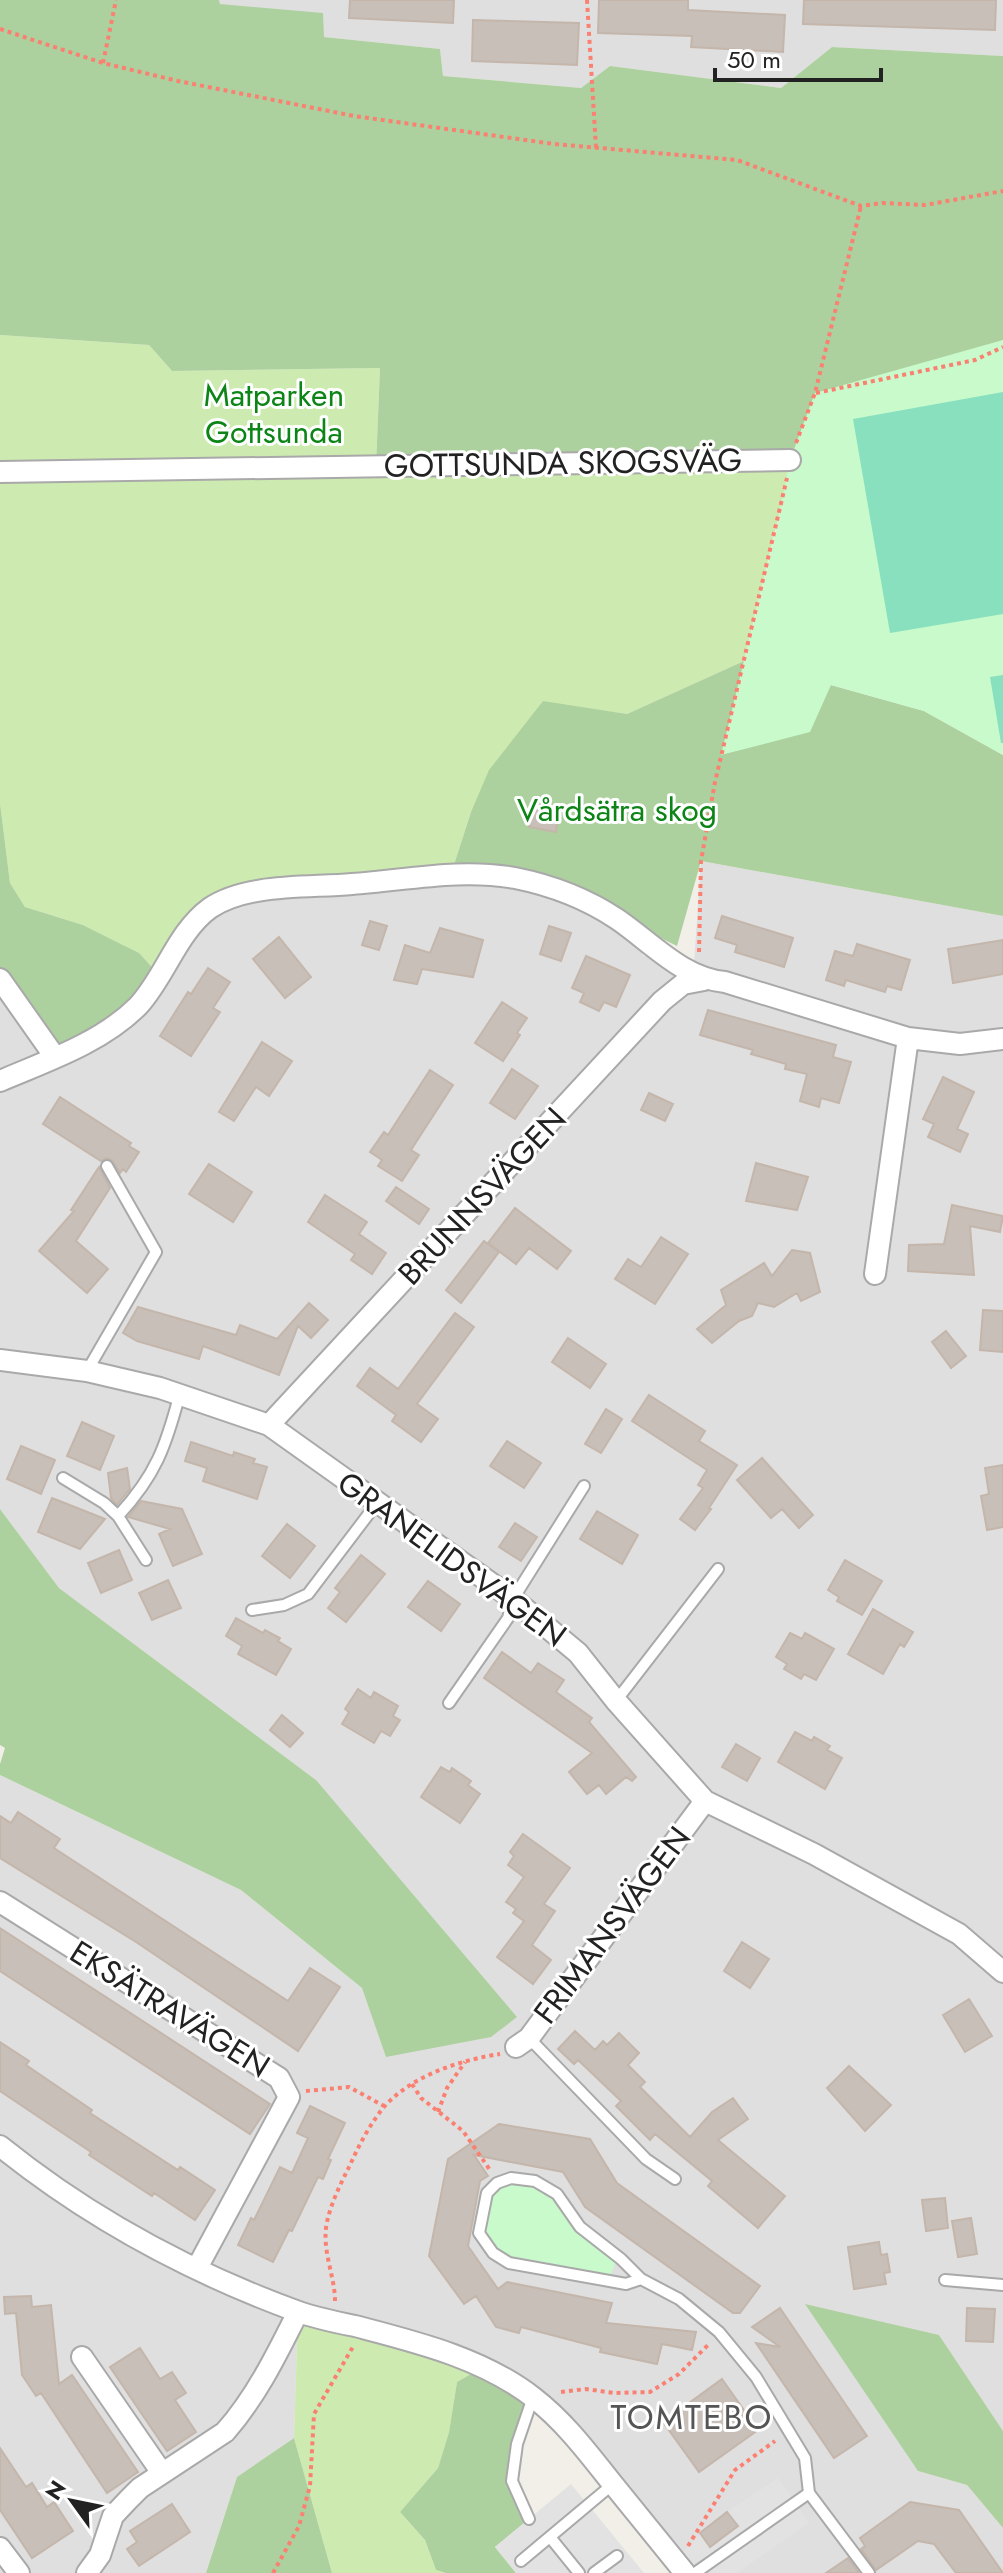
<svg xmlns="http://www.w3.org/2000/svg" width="1003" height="2573" viewBox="0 0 1003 2573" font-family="Jost,sans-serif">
<rect width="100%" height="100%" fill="#f2efe9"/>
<path fill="#e0dfdf" d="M219 0H1003V56L832 47 781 88 610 66 581 88 443 76 440 49 324 37 220 4Z
M701 861 1003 916V2431L939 2335 918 2471 967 2485 1003 2528V2573H684L533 2397 298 2313 294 2438 237 2477 206 2573H0V1775L241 1890 362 1988 387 2057 316 1780 59 1588 0 1509V979L191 928 230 897 482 873 616 918 644 956 694 963Z"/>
<path fill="#cdebb0" d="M0 335 149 345 172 371 380 368 376 465 790 460 785 490 744 661 627 714 542 702 471 812 451 874 230 897 159 975 139 953 83 925 25 907 10 883 0 803Z
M298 2312 483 2367 457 2382 449 2432 438 2468 400 2512 425 2540 436 2570 446 2573H332L294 2438Z"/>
<path fill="#add19e" d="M0 0H219L220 4 323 13 324 37 440 49 443 76 581 88 610 66 781 88 832 47 1003 56V340L790 460 376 466 380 368 172 371 149 345 0 335Z
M744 661 722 754 831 685 924 711 1003 755V916L701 861 677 946 589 903 451 874 471 812 489 770 543 701 627 714Z
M0 803 10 883 25 907 83 925 139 953 159 975 138 1005 55 1057 0 979Z
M0 1509 59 1588 316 1780 517 2017 491 2037 386 2057 362 1988 241 1890 0 1775V1764L5 1748 0 1745Z
M805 2304 939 2335 1003 2431V2528L967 2485 918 2471Z
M483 2367 533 2397 512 2481 529 2519 495 2547 516 2573H446L436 2570 425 2540 400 2512 438 2468 449 2432 457 2382Z
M294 2438 332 2573H206L237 2477Z"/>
<path fill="#c8facc" d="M1003 340V755L924 711 831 685 810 732 721 755 776 532 790 460 815 393Z
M535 2181 557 2194 580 2227 618 2256 608 2281 509 2263 479 2233 483 2205 497 2183Z"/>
<path fill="#88e0be" d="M1003 392V614L890 633 853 419Z
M1003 675V743H1001L990 677Z"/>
<path fill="#e2e2e2" d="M778 2478 809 2523 737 2573H685L675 2561 700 2533 710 2546 737 2526 727 2512Z
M571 2484 644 2573H516L495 2547Z"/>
<path fill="#c7bfb8" stroke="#c4b6ab" stroke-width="2" d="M350 0H454L453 23 349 18Z
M599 0H688V10L785 15 783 52 691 47 692 36 598 33Z
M804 0H996L995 30 803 24Z
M473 20 579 23 577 65 472 61Z
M534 804 559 809 556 832 529 827Z
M722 916 793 938 784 967 735 952 737 945 715 938Z
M370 921 387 926 379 950 362 945Z
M549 926 571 933 561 961 540 954Z
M440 928 483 940 473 977 422 969 417 984 394 980 405 945 430 953Z
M279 937 311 977 285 998 253 959Z
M1003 940V974L953 983 948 949Z
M857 944 910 960 901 990 887 986 885 992 846 980 844 986 826 980 835 951 853 956Z
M586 956 630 975 616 1007 604 1002 599 1011 580 1002 584 993 572 988Z
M208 968 230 982 213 1008 220 1012 191 1056 160 1036 188 992 191 994Z
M502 1002 527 1018 517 1033 520 1035 503 1061 475 1043Z
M708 1010 836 1045 833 1057 851 1062 839 1103 821 1098 819 1107 800 1101 807 1074 785 1069 786 1064 751 1054 753 1050 700 1035Z
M262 1042 292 1061 269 1096 256 1087 234 1121 219 1112Z
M512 1069 538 1086 515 1119 490 1103Z
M430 1070 453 1085 411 1150 419 1155 402 1181 378 1166 382 1160 370 1152 384 1132 388 1135Z
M943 1077 974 1092 957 1129 968 1134 960 1152 928 1137 934 1124 923 1119Z
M649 1093 673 1104 665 1121 641 1110Z
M60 1097 131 1143 129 1146 139 1152 126 1172 123 1169 120 1173 112 1160 106 1158 101 1161 43 1124Z
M756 1163 808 1177 797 1210 746 1201Z
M209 1164 252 1192 233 1222 189 1194Z
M99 1167 110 1188 76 1241 108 1269 87 1293 39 1251 74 1211 71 1210Z
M396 1187 429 1209 419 1224 386 1201Z
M325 1195 367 1222 359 1234 386 1253 372 1274 351 1260 355 1254 308 1222Z
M952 1205 1003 1216 1000 1232 970 1226 974 1275 908 1271 909 1245 944 1244Z
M515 1208 571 1251 557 1269 529 1248 516 1264 488 1243Z
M661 1237 688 1254 655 1304 615 1279 628 1259 641 1267Z
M484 1241 499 1252 461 1303 446 1290Z
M792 1250 810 1253 820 1292 801 1301 797 1293 774 1307 758 1303 752 1316 739 1321 712 1343 697 1329 726 1305 721 1290 764 1263 772 1276Z
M309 1303 328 1320 311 1338 298 1326 279 1375 203 1346 199 1359 137 1341 123 1333 138 1307 236 1335 240 1325 277 1339Z
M983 1310 1003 1311V1352L980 1350Z
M455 1313 474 1327 417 1404 438 1419 421 1442 392 1421 396 1415 357 1386 370 1368 398 1389Z
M946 1331 966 1356 951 1368 932 1342Z
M568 1338 606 1364 590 1388 552 1362Z
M649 1395 705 1431 699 1441 737 1465 709 1508 711 1509 695 1530 680 1519 703 1488 698 1485 707 1470 632 1421Z
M606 1409 622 1419 601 1453 585 1444Z
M82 1422 114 1436 100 1470 67 1456Z
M507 1441 541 1463 524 1488 490 1466Z
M191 1442 233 1456 234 1452 255 1459 253 1463 267 1467 257 1499 203 1481 207 1468 185 1461Z
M21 1446 55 1460 41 1494 7 1479Z
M762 1458 813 1515 799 1528 782 1509 771 1518 737 1480Z
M1003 1465V1527L987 1530 981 1496 989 1494 985 1468Z
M127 1468 130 1489 117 1505 111 1498 108 1473Z
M52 1498 105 1519 80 1549 38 1532Z
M141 1501 182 1509 202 1554 173 1566 159 1534 170 1529 128 1517Z
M597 1511 638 1535 622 1564 580 1539Z
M515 1523 537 1537 521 1561 499 1547Z
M287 1524 315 1546 290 1578 262 1556Z
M119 1550 132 1580 101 1593 88 1563Z
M361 1555 385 1574 346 1622 328 1608 340 1592 335 1588Z
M845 1560 882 1581 862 1615 837 1601 839 1597 828 1590Z
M168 1580 181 1608 152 1620 139 1593Z
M428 1581 460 1604 441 1631 408 1607Z
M873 1609 913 1632 904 1647 900 1644 883 1674 848 1654Z
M236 1618 263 1633 265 1630 280 1638 278 1641 291 1649 276 1675 238 1654 242 1646 226 1636Z
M790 1633 802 1639 805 1633 834 1649 816 1680 804 1674 801 1679 784 1669 787 1664 776 1657Z
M502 1652 531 1673 538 1663 564 1680 556 1692 592 1718 589 1722 636 1777 632 1781 626 1777 606 1794 599 1785 587 1794 569 1772 592 1753 484 1678Z
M358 1689 371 1698 374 1692 398 1706 393 1716 400 1720 390 1736 381 1731 374 1743 342 1724 349 1712 345 1709Z
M282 1715 303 1733 290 1747 270 1730Z
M795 1732 812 1741 814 1737 830 1746 827 1750 842 1758 825 1789 778 1762Z
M736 1744 760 1758 747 1781 722 1767Z
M441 1767 450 1772 452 1768 471 1781 468 1785 480 1794 460 1823 421 1797Z
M18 1812 60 1839 54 1848 288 2001 310 1968 340 1987 298 2051 136 1942 0 1858V1816L11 1823Z
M523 1834 570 1868 544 1904 555 1911 532 1945 551 1960 533 1984 497 1957 524 1921 513 1913 516 1909 506 1902 524 1877 508 1865 514 1856 510 1852Z
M0 1928 270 2104 250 2134 0 1971Z
M742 1942 769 1959 750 1988 724 1971Z
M969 1999 992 2036 965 2052 943 2015Z
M575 2031 595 2050 603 2041 607 2045 619 2033 639 2053 628 2065 645 2082 640 2087 690 2137 712 2112 733 2098 748 2119 718 2140 785 2196 758 2228 708 2186 712 2181 655 2134 650 2140 616 2106 621 2101 578 2060 574 2064 558 2049Z
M0 2042 29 2061 26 2065 92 2110 90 2113 178 2170 180 2167 215 2190 195 2220 154 2193 152 2196 89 2155 91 2152 0 2091Z
M849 2066 891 2105 865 2131 827 2088Z
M310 2106 345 2123 328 2159 331 2160 323 2179 318 2177 292 2231 289 2230 273 2262 238 2245 251 2218 254 2220 280 2167 292 2173 308 2138 297 2133Z
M499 2124 590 2139 617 2183 760 2286 740 2313H733L585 2207 563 2172 474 2155 488 2176 480 2181 468 2246 498 2289 507 2282 612 2303 606 2323 696 2332 692 2350 662 2344 657 2364 600 2352 601 2348 521 2327 519 2333 496 2327 476 2296 464 2304 429 2256 448 2159Z
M945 2198 948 2228 926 2231 922 2200Z
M971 2218 977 2254 958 2257 952 2221Z
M879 2242 881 2255 887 2254 890 2272 884 2273 886 2284 854 2289 848 2247Z
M31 2296 32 2307 51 2305 59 2384 72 2375 138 2472 107 2493 41 2393 36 2396 22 2375 16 2313 5 2314 4 2297Z
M780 2308 867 2436 834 2458 756 2343 780 2347 752 2327Z
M967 2308 995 2309 993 2342 966 2341Z
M140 2348 160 2379 172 2372 186 2393 175 2400 196 2432 167 2451 110 2367Z
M722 2379 758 2430 699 2472 663 2422Z
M0 2448 26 2487 32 2483 47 2507 54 2502 73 2531 32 2558 0 2510Z
M910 2502 959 2510 1003 2573H956L934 2544 918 2541 876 2570 861 2549 865 2546 860 2538Z
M172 2504 190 2532 139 2566 127 2549 137 2542 130 2531Z
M727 2512 738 2526 710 2547 700 2533Z
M848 2558 859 2573H826Z"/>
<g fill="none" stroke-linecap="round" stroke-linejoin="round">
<g stroke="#a9a9a9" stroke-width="14">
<path id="service" d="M87 1371 156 1252 107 1166
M63 1478 104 1503 118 1516
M146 1560 118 1516C156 1475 166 1446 180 1393
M252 1610 284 1605 308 1594 377 1503
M616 1701 718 1569
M449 1703 508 1618 513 1599 584 1486
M529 2038 646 2159 675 2179
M641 2279 621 2259 580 2227 557 2194 535 2181 511 2178 497 2183 487 2193 479 2233 493 2253 509 2263 626 2284 641 2279 679 2299 719 2332 756 2377 805 2458 809 2493 869 2573
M945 2280 1003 2285
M529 2519 512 2481 517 2444 533 2397
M550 2537 579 2573
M521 2561 613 2484
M594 2573 617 2556
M695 2573 809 2493"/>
</g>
<g stroke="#a9a9a9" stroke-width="24">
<path id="minor" d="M0 472 790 460
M0 979 55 1057
M0 1081C47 1061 101 1043 138 1006 165 977 177 932 210 908 247 883 309 888 352 884 407 880 461 868 515 878 550 885 587 899 617 919 651 942 682 978 725 982L908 1038 960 1044 1003 1039
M875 1274 908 1038
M0 1360 87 1371 160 1388 269 1425 513 1599 578 1653 616 1701 705 1801 814 1854 959 1934 1003 1972
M269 1425 662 1001 683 984 704 980
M0 1902 279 2078 289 2097 197 2268
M516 2047 529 2038 705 1801
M0 2146C88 2217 190 2272 296 2311 315 2318 335 2322 355 2326 416 2342 483 2358 534 2398 565 2422 588 2453 612 2483 636 2513 661 2543 685 2573
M82 2357 162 2473
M0 2548 19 2573
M87 2573 100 2555 113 2516 128 2500 140 2488 225 2432C256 2397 277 2354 298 2312"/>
</g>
<path stroke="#fa8072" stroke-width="4" stroke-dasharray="4 4" stroke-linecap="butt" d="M587 0 596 148
M0 29 103 63 178 81 354 116 554 144 737 160 861 206 882 203 925 205 1003 191
M103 63 116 0
M816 393 975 360 1003 347
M796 443 815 393 861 206
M699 952 701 861 715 782 787 478
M412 2084 421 2098 463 2131 490 2170
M306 2091 349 2087 384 2106
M438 2112 447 2088 465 2062
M335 2301C335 2276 321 2249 327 2222 331 2203 341 2183 350 2165 359 2145 370 2124 384 2107 411 2076 460 2060 500 2054
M561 2392 586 2389 614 2393 650 2392 679 2374 710 2343
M688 2546 735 2470 775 2441
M273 2573 299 2526 310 2486 314 2414 354 2345"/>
<use href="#service" stroke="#fff" stroke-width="10"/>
<use href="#minor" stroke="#fff" stroke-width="20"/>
</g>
<g text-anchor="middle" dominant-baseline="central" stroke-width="6" stroke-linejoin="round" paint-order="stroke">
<g font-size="32" fill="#0c8416" stroke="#fff">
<text x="274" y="395">Matparken<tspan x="274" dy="37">Gottsunda</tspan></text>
<text x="617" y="810">Vårdsätra skog</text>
</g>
<g font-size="32" fill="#222" stroke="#fff">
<text transform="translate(563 463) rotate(-1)">GOTTSUNDA SKOGSVÄG</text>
<text transform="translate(482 1196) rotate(-47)">BRUNNSVÄGEN</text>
<text transform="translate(452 1559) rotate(36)">GRANELIDSVÄGEN</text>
<text transform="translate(612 1925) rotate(-53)">FRIMANSVÄGEN</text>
<text transform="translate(170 2009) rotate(32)">EKSÄTRAVÄGEN</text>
</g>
<g font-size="34" letter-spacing="2" fill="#555" stroke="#fff">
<text x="692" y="2417">TOMTEBO</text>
</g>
</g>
<g transform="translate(72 2501) rotate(303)" stroke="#ffffff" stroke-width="6" paint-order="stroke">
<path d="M0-6L14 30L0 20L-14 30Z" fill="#222222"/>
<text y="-12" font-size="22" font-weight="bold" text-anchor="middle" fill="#222222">N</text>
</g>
<path d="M715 68v12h166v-12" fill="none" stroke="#222222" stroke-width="4"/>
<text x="727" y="68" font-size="24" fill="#222222" stroke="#ffffff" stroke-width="6" paint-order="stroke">50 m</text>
</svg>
